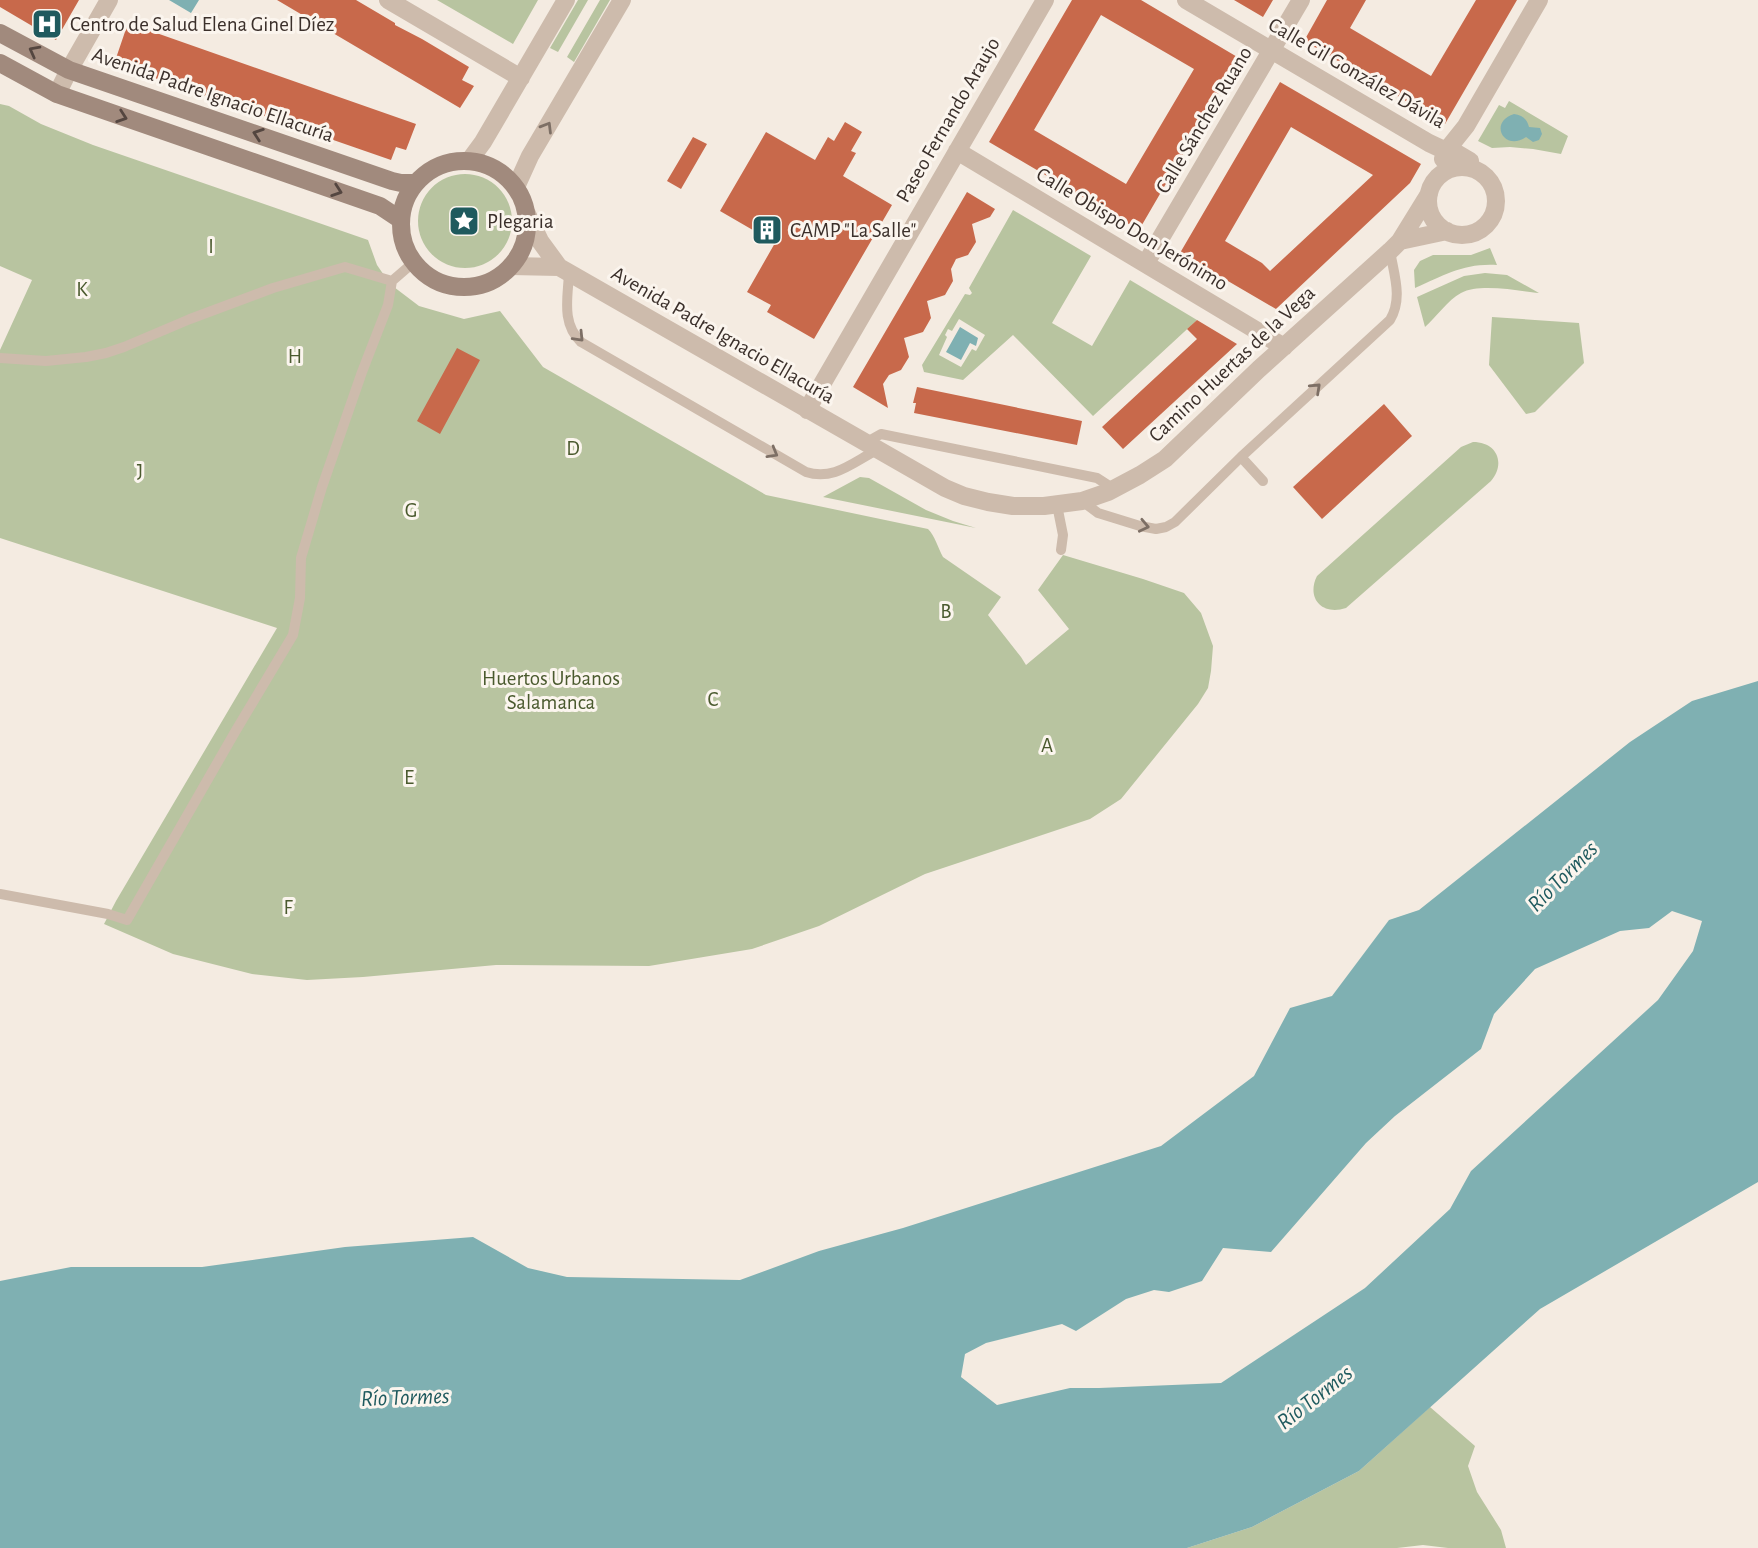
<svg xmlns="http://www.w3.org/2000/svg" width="1758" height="1548" viewBox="0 0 1758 1548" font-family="'Alegreya Sans',sans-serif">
<rect width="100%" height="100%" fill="#f4ebe1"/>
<path fill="#b8c4a0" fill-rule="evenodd" d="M437 0H538L513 44Z
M578 0H588L558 52 550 48Z
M600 0H610L574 62 567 57Z
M1509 101 1568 136 1561 154 1533 149 1510 147 1492 148 1478 141 1499 105 1505 108Z
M0 104 9 106 41 124 93 145 368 240 377 265 390 284 419 306 464 319 500 311 543 367 766 495 928 529C935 536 938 548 943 557L1001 597 988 615 1021 657 1026 665 1069 629 1038 590 1063 555 1143 579 1184 593 1201 613 1213 646 1211 671 1208 688 1198 704 1121 799 1090 819 925 874 819 926 752 949 649 966 496 965 363 977 307 980 252 974 173 954 104 924 116 901 277 628 0 538V350L32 280 0 266Z
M418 221a47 47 0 1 1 94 0a47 47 0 1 1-94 0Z
M1013 210 1091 256 1052 323 1092 346 1130 280 1197 320 1093 416 1013 335 963 380 924 372 922 365 965 294 970 295 972 293 969 288ZM959 319 985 335 976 351 972 349 961 367 939 355 947 337 945 335 948 329 952 331Z
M1490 248 1497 265C1464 263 1445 275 1415 288L1414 270 1420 261 1433 255H1471Z
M1485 273 1507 275 1539 293C1518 291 1480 283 1461 293 1448 300 1436 317 1425 327L1417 297 1464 276Z
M1492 317 1579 323 1584 363 1535 412 1526 414 1489 365Z
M1473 442C1497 442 1506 463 1491 481L1346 608C1322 616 1306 598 1317 576L1461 447Z
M860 477 869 478 926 510 953 521 976 528 823 497Z
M1430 1407 1475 1446 1468 1466 1477 1492 1501 1530 1506 1548H1448L1423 1545 1397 1548H1187L1252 1527 1359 1471Z"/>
<path fill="#7fb0b2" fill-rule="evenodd" d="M169 0H199L191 13Z
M1514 114C1522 115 1527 119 1529 127L1540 128 1542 134 1539 140 1533 142 1526 137C1504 152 1488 122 1514 114Z
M960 327 978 338 976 346 970 343 961 360 946 352Z
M1758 681V1182L1540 1309 1359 1471 1252 1527 1187 1548H0V1281L71 1267H202L345 1247 473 1237 528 1268 567 1277 740 1280 819 1251 903 1228 1161 1146 1254 1076 1290 1008 1332 996 1389 920 1419 910 1630 742 1692 701ZM1672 911 1702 921 1693 951 1658 1000 1471 1171 1450 1209 1365 1288 1221 1383 1099 1388H1070L997 1405 961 1377 965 1354 986 1343 1062 1324 1076 1331 1126 1299 1154 1290 1169 1292 1202 1281 1223 1248 1271 1252 1366 1143 1395 1116 1481 1049 1494 1014 1535 969 1620 931 1649 928Z"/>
<path fill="#c8694b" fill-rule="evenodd" d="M0 0H79L56 40 0 7Z
M277 0H356L395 23V25L422 39 469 67 462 80 474 86 460 108Z
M1072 0H1141L1239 58 1139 230 989 142ZM1101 15 1194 69 1126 184 1034 130Z
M1234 0H1273L1263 17Z
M1327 0H1366L1350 28 1431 76 1476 0H1517L1445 124 1304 41Z
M128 23 416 124 406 150 396 147 391 160 114 64Z
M1280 82 1421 164 1410 183 1276 309 1180 253ZM1291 127 1373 175 1270 271 1262 263 1225 241Z
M845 122 862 132 851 151 856 153 843 176 892 205 814 339 767 312 771 305 747 292 775 243 720 211 766 132 815 160 828 137 834 141Z
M693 137 707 144 681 189 667 181Z
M967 192 995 209 990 217 972 224 976 242 968 255 956 259 951 269 953 281 945 295 927 301 931 318 923 332 904 338 909 357 901 370 889 375 883 384 888 408 853 387Z
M1197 320 1237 344 1123 449 1102 427 1197 339 1187 329Z
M457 348 480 360 440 434 417 421Z
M917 387 1082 421 1077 445 914 413 916 403H913Z
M1384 404 1412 436 1322 519 1293 487Z"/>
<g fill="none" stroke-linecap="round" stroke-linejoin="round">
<path stroke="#cdbbac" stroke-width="10" d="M569 273C568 297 561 323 581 342L806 472C834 481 853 462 877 450
M0 358 46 361 86 357 106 353 124 347 190 319 273 288 345 267 392 281
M865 443 881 434 1097 478 1114 489
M1241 457 1263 481
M1082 501 1098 513 1140 526 1156 529 1166 527 1175 522 1241 457 1390 320C1403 298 1394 275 1390 251
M1057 505 1063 535 1061 550
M0 894 108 914 127 920 235 732 293 635 300 598 301 558 322 487 362 372 388 305 392 281 414 262"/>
<path stroke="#cdbbac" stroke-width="18" d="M388 0 521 78
M1186 0 1429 143 1446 151H1453L1470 161
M57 94 69 70 109 0
M957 151 1284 347
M1443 159 1446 151 1466 126 1539 0
M469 161 483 142 566 0
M1428 201a34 34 0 1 1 68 0a34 34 0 1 1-68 0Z
M516 187 530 156 622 0
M527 214 540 241 559 267
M1400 241 1447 231
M1146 263 1301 0
M511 266 559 267 945 488 964 496 988 502 1013 506H1044L1082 501 1108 492 1140 475 1165 459 1259 369 1390 251 1400 241 1429 194
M807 410 1045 0"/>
<path stroke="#a18a7d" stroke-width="18" d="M0 33 69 70 392 181 401 183H416
M0 63 57 94 380 206 401 220
M401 224a63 63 0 1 1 126 0a63 63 0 1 1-126 0Z"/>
</g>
<defs><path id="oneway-chevron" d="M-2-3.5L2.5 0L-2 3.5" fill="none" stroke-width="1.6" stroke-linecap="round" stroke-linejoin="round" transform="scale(1.75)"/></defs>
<g stroke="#544640">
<use href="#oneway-chevron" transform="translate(34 51) rotate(-152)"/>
<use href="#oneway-chevron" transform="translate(122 117) rotate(19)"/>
<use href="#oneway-chevron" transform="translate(258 134) rotate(-161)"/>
<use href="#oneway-chevron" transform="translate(337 191) rotate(19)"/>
</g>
<g stroke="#7d6f65">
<use href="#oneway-chevron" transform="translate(547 127) rotate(-59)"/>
<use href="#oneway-chevron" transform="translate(579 337) rotate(46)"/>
<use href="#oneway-chevron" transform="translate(1316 388) rotate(-43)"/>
<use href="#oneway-chevron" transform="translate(773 453) rotate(30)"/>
<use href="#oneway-chevron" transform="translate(1144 526) rotate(12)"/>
</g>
<defs>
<g id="hospital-square" transform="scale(1.575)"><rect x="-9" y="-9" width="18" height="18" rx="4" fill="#1f5a5e" stroke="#fbf5ee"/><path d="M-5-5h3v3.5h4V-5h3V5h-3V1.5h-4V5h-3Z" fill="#fff"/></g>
<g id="sight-square" transform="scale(1.575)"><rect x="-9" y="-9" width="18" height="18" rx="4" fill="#1f5a5e" stroke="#fbf5ee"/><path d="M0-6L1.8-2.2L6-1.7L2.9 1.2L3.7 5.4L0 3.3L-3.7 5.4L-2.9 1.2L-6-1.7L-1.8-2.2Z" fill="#fff"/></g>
<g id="building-square" transform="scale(1.575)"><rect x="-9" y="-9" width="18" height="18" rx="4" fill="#1f5a5e" stroke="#fbf5ee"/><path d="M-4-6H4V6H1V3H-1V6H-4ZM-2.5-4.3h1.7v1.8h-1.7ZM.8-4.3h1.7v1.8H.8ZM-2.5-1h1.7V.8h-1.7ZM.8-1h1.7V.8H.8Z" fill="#fff"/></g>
</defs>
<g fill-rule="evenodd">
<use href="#hospital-square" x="47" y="24"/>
<use href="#sight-square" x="464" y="221"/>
<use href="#building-square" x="767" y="230"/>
</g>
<g text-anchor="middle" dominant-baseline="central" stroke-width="6" stroke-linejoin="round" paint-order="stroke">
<g font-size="21" fill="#3b302b" stroke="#fbf5ee" text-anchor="start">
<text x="70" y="24">Centro de Salud Elena Ginel Díez</text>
<text x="487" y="221">Plegaria</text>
<text x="790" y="230">CAMP "La Salle"</text>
</g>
<g font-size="21" fill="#3b302b" stroke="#fbf5ee">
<text transform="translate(1357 73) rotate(30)">Calle Gil González Dávila</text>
<text transform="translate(213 95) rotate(19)">Avenida Padre Ignacio Ellacuría</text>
<text transform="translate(948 120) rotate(-60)">Paseo Fernando Araujo</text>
<text transform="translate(1204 120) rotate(-59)">Calle Sánchez Ruano</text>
<text transform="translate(1132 229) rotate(31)">Calle Obispo Don Jerónimo</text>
<text transform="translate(723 335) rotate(30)">Avenida Padre Ignacio Ellacuría</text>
<text transform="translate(1232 364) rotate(-43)">Camino Huertas de la Vega</text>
</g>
<g font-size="21" fill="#4a5a2e" stroke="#fbf5ee">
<text x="211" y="246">I</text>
<text x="82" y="289">K</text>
<text x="295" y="356">H</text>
<text x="573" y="448">D</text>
<text x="140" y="471">J</text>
<text x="411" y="510">G</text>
<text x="946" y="611">B</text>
<text x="551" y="678">Huertos Urbanos<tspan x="551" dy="24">Salamanca</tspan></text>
<text x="713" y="699">C</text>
<text x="1047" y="745">A</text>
<text x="409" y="777">E</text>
<text x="288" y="907">F</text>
</g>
<g font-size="23" font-style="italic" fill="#1f5a5e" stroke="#fbf5ee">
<text transform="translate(1563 877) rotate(-45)">Río Tormes</text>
<text transform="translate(405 1398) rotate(-2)">Río Tormes</text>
<text transform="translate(1315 1398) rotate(-38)">Río Tormes</text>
</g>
</g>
</svg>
